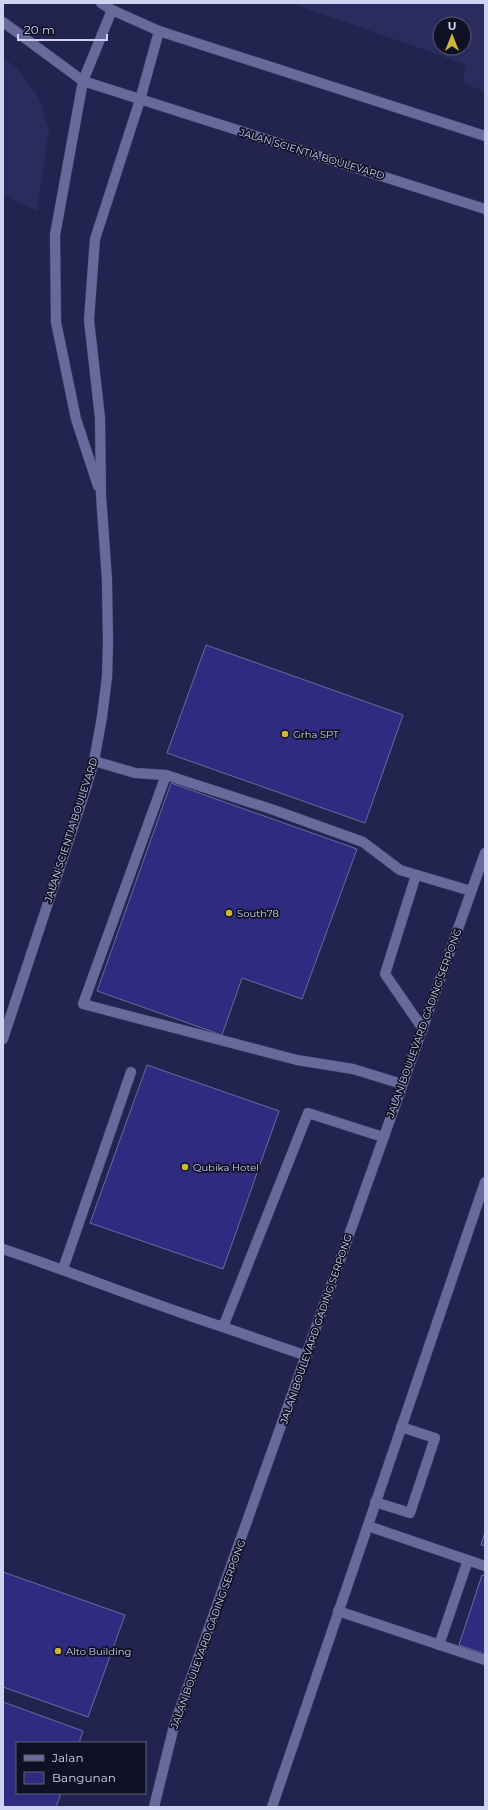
<svg xmlns="http://www.w3.org/2000/svg" width="488" height="1810" viewBox="0 0 488 1810" font-family="Montserrat,sans-serif">
<rect width="100%" height="100%" fill="#22244f"/>
<path fill="#2a2c5e" fill-rule="evenodd" d="M291 3H485V91L463 83 465 64ZM440 24H464V48H440Z
M3 59 14 65 39 98 49 130 37 211 3 195Z"/>
<path fill="#2f2b81" stroke="#676c9e" d="M206 645 403 715 365 823 167 753Z
M171 783 357 849 302 999 242 978 222 1035 97 991Z
M147 1065 279 1111 223 1269 90 1223Z
M485 1532V1546L481 1545Z
M3 1572 125 1615 88 1717 3 1687Z
M482 1575 485 1576V1654L459 1645Z
M3 1702 83 1731 79 1743H17V1793H61L56 1807H3Z"/>
<g fill="none" stroke-linecap="round" stroke-linejoin="round">
<g stroke="#3f3e64" stroke-width="11">
<path id="service" d="M94 761 135 773 166 775
M416 875 385 974 423 1029
M402 1084 353 1069 297 1060 83 1004 166 775 274 810 363 842 400 870 471 891
M3 1249C77 1274 149 1303 223 1327
M63 1269 131 1072
M307 1356 223 1327 308 1113 383 1137
M375 1502 410 1513 435 1438 401 1427
M368 1526 485 1566
M338 1611 485 1660
M439 1645 468 1560"/>
</g>
<g stroke="#3f3e64" stroke-width="11">
<path id="minor" d="M101 3 112 10 159 31 485 136
M3 22 83 81 485 209
M98 486 76 419 56 322 55 235 83 81 112 10
M3 1039 86 788 94 761 102 717 107 677 108 643 107 580 101 495 100 418 89 320 95 239 140 100 159 31"/>
</g>
<g stroke="#3f3e64" stroke-width="11">
<path id="secondary" d="M154 1807 174 1726 485 853
M272 1807 485 1182"/>
</g>
<use href="#service" stroke="#666b9c" stroke-width="10"/>
<use href="#minor" stroke="#666b9c" stroke-width="10"/>
<use href="#secondary" stroke="#666b9c" stroke-width="10"/>
</g>
<g fill="#cfb837" stroke="#0f1023" stroke-width="1.5">
<circle cx="285" cy="734" r="4"/>
<circle cx="229" cy="913" r="4"/>
<circle cx="185" cy="1167" r="4"/>
<circle cx="58" cy="1651" r="4"/>
</g>
<g text-anchor="middle" dominant-baseline="central" stroke-width="3.5" stroke-linejoin="round" paint-order="stroke">
<g font-size="10" fill="#cfd3ef" stroke="#0f1023">
<text transform="translate(312 154) rotate(17)">JALAN SCIENTIA BOULEVARD</text>
<text transform="translate(71 830) rotate(-72)">JALAN SCIENTIA BOULEVARD</text>
<text transform="translate(424 1023) rotate(-70)">JALAN BOULEVARD GADING SERPONG</text>
<text transform="translate(316 1329) rotate(-71)">JALAN BOULEVARD GADING SERPONG</text>
<text transform="translate(208 1634) rotate(-70)">JALAN BOULEVARD GADING SERPONG</text>
</g>
<g font-size="10" fill="#cfd3ef" stroke="#0f1023" text-anchor="start">
<text x="293" y="734">Grha SPT</text>
<text x="237" y="913">South78</text>
<text x="193" y="1167">Qubika Hotel</text>
<text x="66" y="1651">Alto Building</text>
</g>
</g>
<rect width="488" height="1810" fill="none" stroke="#cfd3ef" stroke-width="8"/>
<rect x="16" y="1742" width="130" height="52" fill="#0f1023" stroke="#5c5e75"/>
<rect x="24" y="1755" width="20" height="6" fill="#666b9c" stroke="#5c5e75"/>
<text x="52" y="1762" font-size="12" fill="#cfd3ef">Jalan</text>
<rect x="24" y="1772" width="20" height="12" fill="#2f2b81" stroke="#5c5e75"/>
<text x="52" y="1782" font-size="12" fill="#cfd3ef">Bangunan</text>
<g transform="translate(452 36)"><circle r="19" fill="#0f1023" stroke="#5c5e75"/>
<path d="M0-3L7 15L0 10L-7 15Z" fill="#cfb837"/>
<text y="-6" font-size="11" font-weight="bold" text-anchor="middle" fill="#cfd3ef">U</text>
</g>
<path d="M18 34v6h89v-6" fill="none" stroke="#cfd3ef" stroke-width="2"/>
<text x="24" y="34" font-size="12" fill="#cfd3ef" stroke="#0f1023" stroke-width="3" paint-order="stroke">20 m</text>
</svg>
